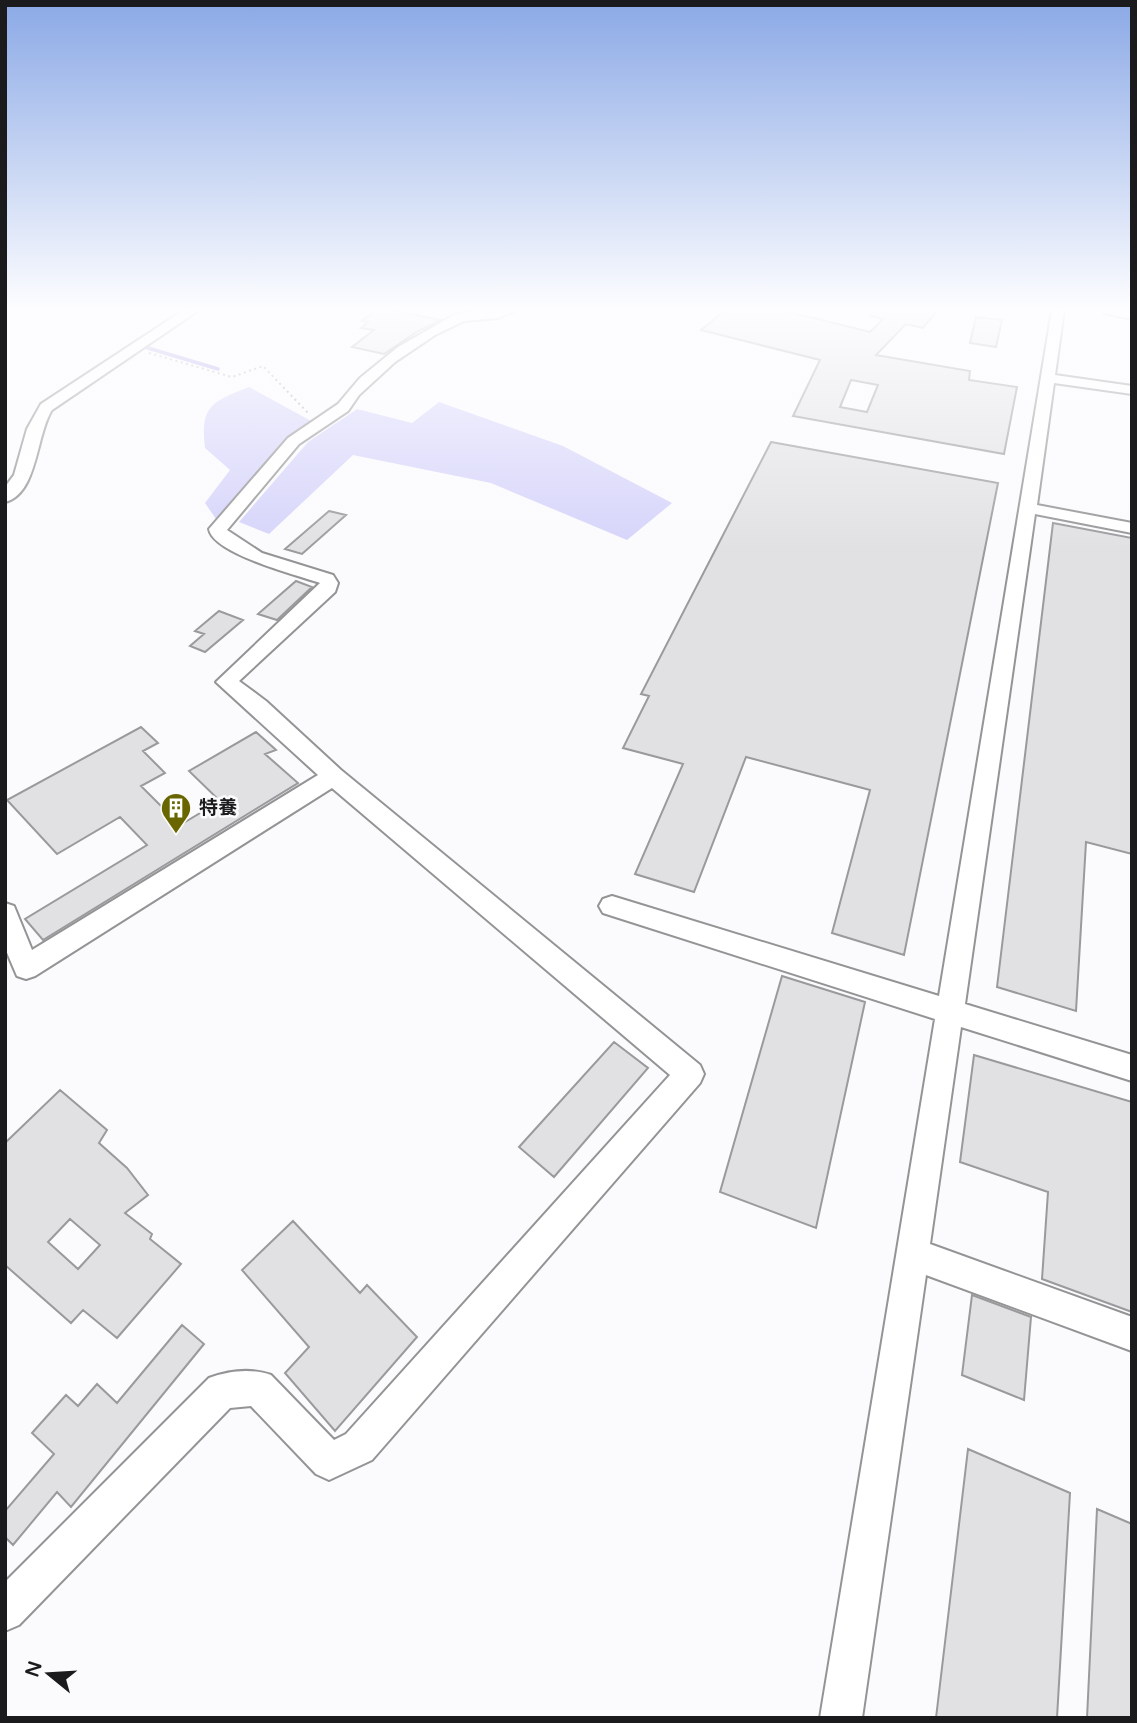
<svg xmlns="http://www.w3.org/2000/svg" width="1137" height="1723" viewBox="0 0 1137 1723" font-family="'Varela Round','Noto Sans JP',sans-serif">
<rect width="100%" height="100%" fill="#fbfbfe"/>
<path fill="#d5d3fa" d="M249 387 313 422 218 522 205 503 230 470 205 448C200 405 212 402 249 387Z
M439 402 563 446 672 503 627 540 491 483 353 455 269 534 239 522 308 442 357 409 412 423Z"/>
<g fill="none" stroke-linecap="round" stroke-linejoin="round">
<path stroke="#a199e2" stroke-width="3.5" d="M148 348 218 369"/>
</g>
<path fill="#e1e1e4" stroke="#9a999c" stroke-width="2" fill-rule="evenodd" d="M376 310H391L441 320 418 331 384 354 352 347 374 330 361 328 368 322 362 321Z
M726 310H781L870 332 883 319 871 316 872 310H938L923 328 906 324 876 355 970 371 969 380 1017 387 1004 454 793 416 820 360 701 330ZM851 380 878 385 867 412 840 407Z
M976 317 1002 320 996 347 970 343Z
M771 442 998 483 904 955 832 933 870 790 746 757 694 892 635 874 683 764 623 748 649 696 641 694Z
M329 511 346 515 302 554 285 549Z
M1053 523 1132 538V854L1086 842 1076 1011 997 987Z
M296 581 312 587 277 620 258 614Z
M219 611 243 620 205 652 190 646 204 634 195 631Z
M141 727 158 743 143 751 165 773 141 786 180 825 220 801 189 771 256 732 276 750 265 754 298 783 43 940 25 919 147 845 120 817 57 854 7 800Z
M782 976 865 1002 816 1228 720 1192Z
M614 1042 648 1068 554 1177 519 1147Z
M974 1055 1132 1102V1312L1042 1279 1048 1192 960 1162Z
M60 1090 107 1130 99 1143 127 1168 148 1195 125 1213 152 1234 150 1239 181 1264 117 1338 83 1310 71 1323 5 1265V1143ZM70 1219 100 1245 78 1269 48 1242Z
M293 1221 360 1293 367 1285 417 1337 335 1431 285 1373 309 1347 242 1270Z
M972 1295 1031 1317 1024 1400 962 1375Z
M182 1325 204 1344 71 1507 57 1492 13 1545 5 1537V1511L54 1454 32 1433 66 1395 78 1406 97 1384 117 1403Z
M968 1449 1070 1493 1057 1718H936Z
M1097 1509 1132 1524V1718H1087Z"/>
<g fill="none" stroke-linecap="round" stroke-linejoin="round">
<g stroke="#949496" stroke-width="4">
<path id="minor" d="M184 310H199L52 410C36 434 38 494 5 502V487L14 475 27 429 41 404Z
M517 310 498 318 464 321 435 335 395 362 359 395 348 411 299 444 227 530 262 553 333 575 338 583 335 592 239 681 266 701 341 770 700 1065 704 1074 700 1083 372 1460 329 1480 316 1474 251 1406 230 1408 19 1625 5 1631V1582L209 1378C228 1371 251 1368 271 1375L334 1440 346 1434 670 1075 332 788 35 976 26 979 17 976 5 948V903L14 906 32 950 318 775 216 682 320 583C297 575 213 554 209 529L288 438 338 404 360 378 398 347 454 315 472 311Z
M1052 310H1064L1055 375 1132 386V394L1054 383 1037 505 1132 523V533L1035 514 965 1004 1132 1055V1081L961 1027 930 1244 1132 1317V1351L926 1275 862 1718H820L935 1019 603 913 599 906 603 899 612 896 939 996Z
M1103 310 1132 311V319L1104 313Z"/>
</g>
<path stroke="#afafb1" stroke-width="2" stroke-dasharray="2 3.5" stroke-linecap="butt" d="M149 353 232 377 263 366 309 414"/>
<use href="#minor" fill="#fff" fill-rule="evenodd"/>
</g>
<linearGradient id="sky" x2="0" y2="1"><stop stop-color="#8ba9e6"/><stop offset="0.56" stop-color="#fdfdff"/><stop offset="1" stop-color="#fdfdff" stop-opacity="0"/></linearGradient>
<rect width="1137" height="551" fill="url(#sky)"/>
<defs>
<g id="building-pin" transform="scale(1.575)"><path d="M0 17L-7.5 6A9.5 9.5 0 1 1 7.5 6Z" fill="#696600" stroke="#fbfbfe"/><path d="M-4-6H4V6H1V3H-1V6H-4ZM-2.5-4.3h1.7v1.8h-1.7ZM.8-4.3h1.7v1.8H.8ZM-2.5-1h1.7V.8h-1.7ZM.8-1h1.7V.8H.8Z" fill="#fff"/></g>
</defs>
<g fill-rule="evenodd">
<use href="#building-pin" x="176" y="808"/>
</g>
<g text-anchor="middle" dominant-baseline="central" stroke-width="5" stroke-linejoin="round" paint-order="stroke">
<g font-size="19" font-weight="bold" fill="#1b1a1c" stroke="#fbfbfe" text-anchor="start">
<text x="199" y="808">特養</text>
</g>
</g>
<rect width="1137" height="1723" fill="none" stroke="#1b1a1c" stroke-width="14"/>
<g transform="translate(49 1674) rotate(288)" stroke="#fbfbfe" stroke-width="5" paint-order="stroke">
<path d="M0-5L12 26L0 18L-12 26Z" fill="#1b1a1c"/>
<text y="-10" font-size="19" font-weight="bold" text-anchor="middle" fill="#1b1a1c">N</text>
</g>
</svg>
